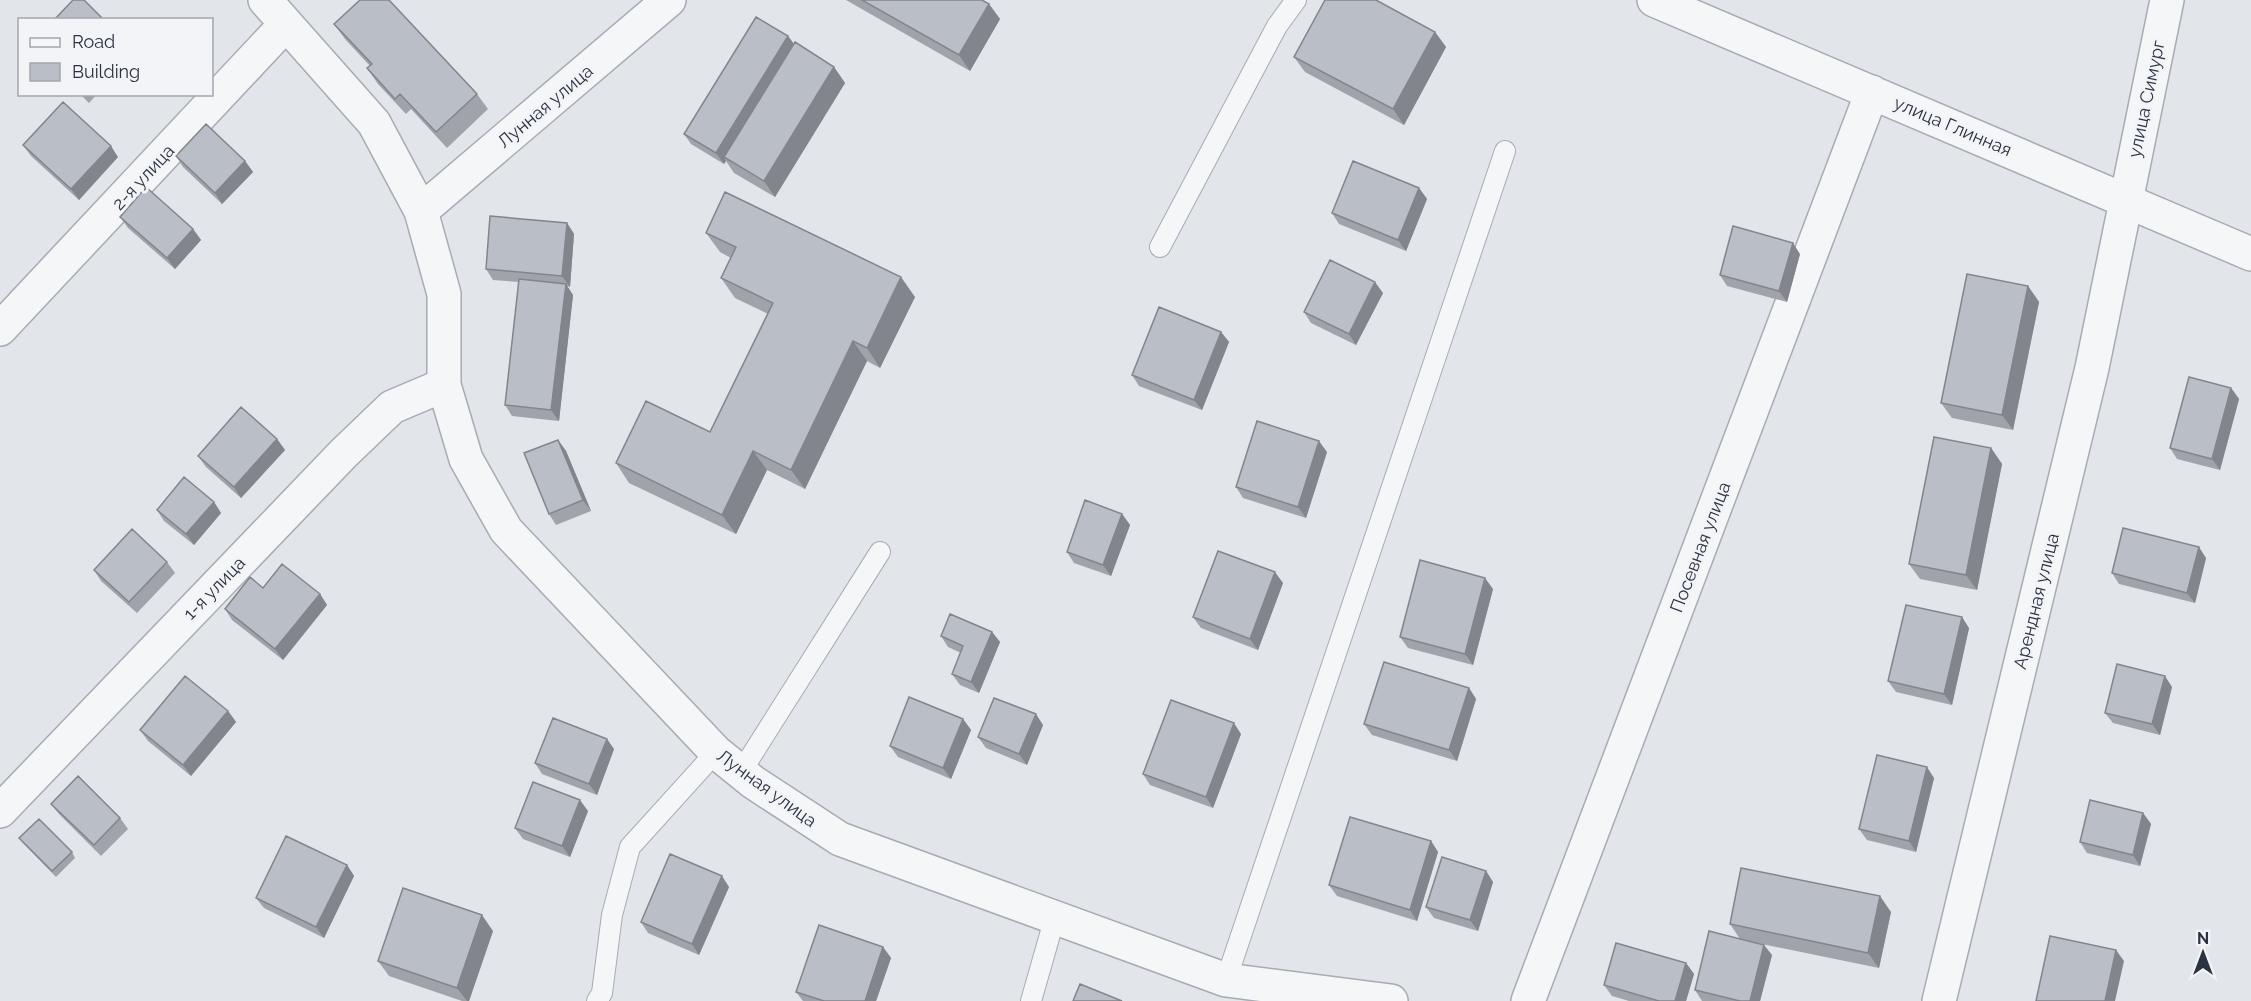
<svg xmlns="http://www.w3.org/2000/svg" width="2251" height="1001" viewBox="0 0 2251 1001" font-family="Raleway,sans-serif">
<rect width="100%" height="100%" fill="#e2e5e9"/>
<g fill="none" stroke-linecap="round" stroke-linejoin="round">
<g stroke="#a7acb3" stroke-width="22">
<path id="service" d="M1160 247 1277 26 1296 0
M741 772 880 552
M1226 980 1505 151
M597 1001 602 993 612 915 630 847 716 752
M1031 1001 1055 917"/>
</g>
<g stroke="#a7acb3" stroke-width="36">
<path id="minor" d="M265 0 374 123 421 211 444 294V385L466 459 506 530 716 752 753 782 840 839 1226 980 1391 1001
M1654 0 2251 254
M421 211 669 0
M0 329 286 24
M0 811 344 453 392 407 444 385
M1528 1001 1872 92
M1939 1001 2092 368 2167 0"/>
</g>
<use href="#service" stroke="#f5f6f8" stroke-width="20"/>
<use href="#minor" stroke="#f5f6f8" stroke-width="33"/>
</g>
<path fill="#a0a3aa" d="M846 0H982L989 4 1000 19 970 71Z
M334 24 477 94 488 109 447 148 411 109 406 114 378 84 367 68 370 66 345 39Z
M1435 32 1446 47 1404 125 1305 72 1294 57Z
M788 36 794 44 834 67 845 83 775 197 734 173 726 161 724 164 691 144 684 134Z
M80 94H97L89 103Z
M23 145 118 157 79 200 31 156Z
M176 156 245 161 253 172 222 204 183 167Z
M1419 188 1427 199 1406 251 1339 224 1332 213Z
M120 217 193 229 201 240 175 269 128 228Z
M567 223 574 234 570 287 567 286 573 295 559 421 512 416 505 405 519 282 493 280 486 269Z
M706 233 915 297 880 368 867 361 805 489 767 470 736 534 629 483 616 463 710 432 768 314 735 298 721 278 731 258 720 252Z
M1800 254 1787 302 1727 286 1720 275Z
M2028 286 2039 302 2013 430 1952 418 1941 403Z
M1383 293 1356 345 1311 323 1304 312Z
M1221 332 1229 342 1202 410 1139 386 1132 375Z
M2231 388 2239 399 2220 470 2177 459 2170 448Z
M277 439 285 450 241 498 206 467 198 456Z
M558 440 566 451 591 511 556 525 549 514Z
M1991 448 2002 464 1977 590 1920 579 1909 564Z
M1327 452 1306 518 1243 498 1236 487Z
M214 502 221 513 194 545 164 521 157 510Z
M1122 514 1130 525 1111 576 1074 563 1067 552Z
M2206 558 2195 603 2119 584 2112 573Z
M167 562 175 573 137 613 101 581 94 570Z
M1283 583 1258 650 1201 628 1193 617Z
M263 588 320 594 327 605 283 660 232 620 225 609Z
M1493 589 1473 665 1408 648 1400 637Z
M1969 628 1952 705 1896 692 1888 681Z
M992 632 1000 642 979 693 960 685 952 674 961 653 948 647 941 636Z
M2172 687 2160 735 2113 723 2105 713Z
M1469 688 1476 699 1457 761 1372 735 1364 724Z
M228 711 236 722 191 776 148 741 140 730Z
M963 719 971 730 951 779 898 757 890 746Z
M1043 725 1027 765 986 748 978 737Z
M1241 734 1213 808 1150 785 1143 774Z
M614 749 597 795 542 774 535 763Z
M1934 778 1916 852 1867 840 1859 829Z
M51 804 120 818 128 829 101 856 59 814Z
M588 811 570 857 523 839 515 828Z
M2143 813 2151 824 2140 866 2087 853 2080 842Z
M19 838 72 852 75 858 56 877 23 843Z
M1431 841 1438 852 1417 921 1337 896 1329 885Z
M347 865 354 876 324 938 264 908 256 898Z
M1486 871 1493 882 1478 931 1434 918 1426 907Z
M729 887 699 955 648 933 641 922Z
M1891 912 1879 968 1757 943 1772 955 1760 1001H1702L1695 990 1740 939 1730 924Z
M493 931 469 1001H462L389 976 378 961Z
M883 947 891 958 876 1001H803L796 992Z
M1686 963 1694 974 1686 1001H1629L1612 996 1604 985Z"/>
<path fill="#82858b" d="M989 4 1000 19 970 71 959 55Z
M1435 32 1446 47 1404 125 1393 109Z
M788 36 796 47 724 157 726 161 724 164 716 153Z
M834 67 845 83 775 197 764 181Z
M111 146 118 157 79 200 71 189Z
M245 161 253 172 222 204 215 193Z
M1419 188 1427 199 1406 251 1398 240Z
M567 223 574 234 570 287 562 276Z
M193 229 201 240 175 269 167 258Z
M1793 243 1800 254 1787 302 1779 291Z
M901 277 915 297 880 368 867 348Z
M1375 282 1383 293 1356 345 1349 334Z
M566 284 573 295 559 421 551 410Z
M2028 286 2039 302 2013 430 2002 415Z
M1221 332 1229 342 1202 410 1194 400Z
M853 341 867 361 805 489 791 470Z
M2231 388 2239 399 2220 470 2212 459Z
M277 439 285 450 241 498 234 487Z
M558 440 566 451 591 511 583 500Z
M1319 441 1327 452 1306 518 1298 507Z
M1991 448 2002 464 1977 590 1966 575Z
M753 451 767 470 736 534 722 515Z
M214 502 221 513 194 545 186 534Z
M1122 514 1130 525 1111 576 1103 565Z
M2199 547 2206 558 2195 603 2187 593Z
M1275 572 1283 583 1258 650 1250 639Z
M1485 578 1493 589 1473 665 1465 654Z
M320 594 327 605 283 660 275 649Z
M1962 617 1969 628 1952 705 1944 694Z
M992 632 1000 642 979 693 971 682Z
M2165 676 2172 687 2160 735 2152 724Z
M1469 688 1476 699 1457 761 1449 750Z
M228 711 236 722 191 776 183 765Z
M1036 714 1043 725 1027 765 1019 754Z
M963 719 971 730 951 779 943 768Z
M1234 723 1241 734 1213 808 1206 797Z
M607 739 614 749 597 795 589 784Z
M1927 767 1934 778 1916 852 1909 841Z
M580 800 588 811 570 857 562 846Z
M2143 813 2151 824 2140 866 2133 855Z
M1431 841 1438 852 1417 921 1410 910Z
M347 865 354 876 324 938 316 927Z
M1486 871 1493 882 1478 931 1470 920Z
M722 876 729 887 699 955 692 944Z
M1880 896 1891 912 1879 968 1868 953Z
M482 915 493 931 469 1001H467L457 988Z
M1764 945 1772 955 1760 1001H1750Z
M883 947 891 958 876 1001H865Z
M2116 950 2124 961 2115 1001H2105Z
M1686 963 1694 974 1686 1001H1675Z"/>
<path fill="#babec6" stroke="#82858b" stroke-width="1.5" d="M73 0H84L104 20H54Z
M360 0H389L477 94 436 132 400 94 395 99 367 68 372 64 334 24Z
M862 0H982L989 4 959 55Z
M1325 0H1376L1435 32 1393 109 1294 57Z
M756 17 788 36 716 153 684 134Z
M795 42 834 67 764 181 724 157Z
M63 102 111 146 71 189 23 145Z
M206 124 245 161 215 193 176 156Z
M1353 161 1419 188 1398 240 1332 213Z
M146 187 193 229 167 258 120 217Z
M725 192 901 277 867 348 853 341 791 470 753 451 722 515 616 463 646 401 710 432 773 303 721 278 736 247 706 233Z
M490 216 567 223 562 276 486 269Z
M1733 226 1793 243 1779 291 1720 275Z
M1330 260 1375 282 1349 334 1304 312Z
M1967 274 2028 286 2002 415 1941 403Z
M519 279 566 284 551 410 505 405Z
M1159 307 1221 332 1194 400 1132 375Z
M2189 377 2231 388 2212 459 2170 448Z
M241 407 277 439 234 487 198 456Z
M1257 421 1319 441 1298 507 1236 487Z
M1934 437 1991 448 1966 575 1909 564Z
M558 440 583 500 549 514 524 453Z
M184 477 214 502 186 534 157 510Z
M1085 500 1122 514 1103 565 1067 552Z
M2123 528 2199 547 2187 593 2112 573Z
M132 529 167 562 129 602 94 570Z
M1218 551 1275 572 1250 639 1193 617Z
M1420 560 1485 578 1465 654 1400 637Z
M282 564 320 594 275 649 225 609 250 577 263 588Z
M1906 605 1962 617 1944 694 1888 681Z
M950 614 992 632 971 682 952 674 963 646 941 636Z
M1384 662 1469 688 1449 750 1364 724Z
M2117 664 2165 676 2152 724 2105 713Z
M185 676 228 711 183 765 140 730Z
M909 697 963 719 943 768 890 746Z
M994 698 1036 714 1019 754 978 737Z
M1171 700 1234 723 1206 797 1143 774Z
M553 718 607 739 589 784 535 763Z
M1877 755 1927 767 1909 841 1859 829Z
M78 776 120 818 94 845 51 804Z
M533 782 580 800 562 846 515 828Z
M2090 800 2143 813 2133 855 2080 842Z
M1350 817 1431 841 1410 910 1329 885Z
M39 819 72 852 52 871 19 838Z
M286 836 347 865 316 927 256 898Z
M670 854 722 876 692 944 641 922Z
M1442 857 1486 871 1470 920 1426 907Z
M1741 868 1880 896 1868 953 1730 924Z
M403 888 482 915 457 988 378 961Z
M819 925 883 947 865 1001H824L796 992Z
M1709 931 1764 945 1750 1001H1740L1695 990Z
M2050 936 2116 950 2105 1001H2036Z
M1616 943 1686 963 1675 1001H1659L1604 985Z
M1080 984 1122 1001H1073Z"/>
<g text-anchor="middle" dominant-baseline="central" stroke-width="6" stroke-linejoin="round" paint-order="stroke">
<g font-size="18" fill="#2b3240" stroke="#f2f4f7">
<text transform="translate(2146 99) rotate(-78)">улица Симург</text>
<text transform="translate(545 106) rotate(-40)">Лунная улица</text>
<text transform="translate(1953 126) rotate(23)">улица Глинная</text>
<text transform="translate(143 177) rotate(-47)">2-я улица</text>
<text transform="translate(1700 547) rotate(-69)">Посевная улица</text>
<text transform="translate(214 588) rotate(-46)">1-я улица</text>
<text transform="translate(2036 601) rotate(-76)">Арендная улица</text>
<text transform="translate(767 788) rotate(36)">Лунная улица</text>
</g>
</g>
<rect x="18" y="18" width="195" height="78" fill="#f2f4f7" stroke="#a2a6ae" stroke-width="1.5"/>
<rect x="30" y="38" width="30" height="9" fill="#f5f6f8" stroke="#a2a6ae" stroke-width="1.5"/>
<text x="72" y="48" font-size="18" fill="#2b3240">Road</text>
<rect x="30" y="63" width="30" height="18" fill="#babec6" stroke="#a2a6ae" stroke-width="1.5"/>
<text x="72" y="78" font-size="18" fill="#2b3240">Building</text>
<g transform="translate(2203 953)" stroke="#f2f4f7" stroke-width="4.5" paint-order="stroke">
<path d="M0-4.5L10 22L0 15L-10 22Z" fill="#2b3240"/>
<text y="-9" font-size="16" font-weight="bold" text-anchor="middle" fill="#2b3240">N</text>
</g>
</svg>
